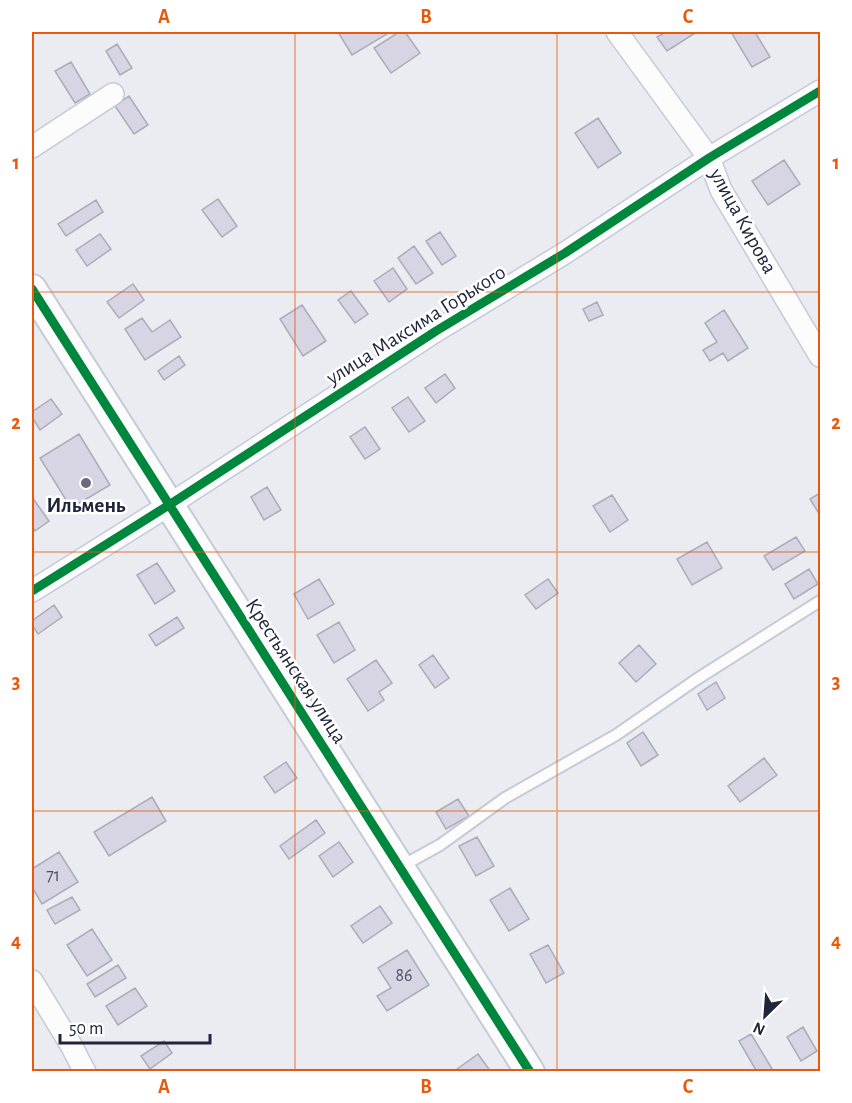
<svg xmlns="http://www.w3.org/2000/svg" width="852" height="1103" viewBox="0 0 852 1103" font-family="'Alegreya Sans',sans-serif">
<rect width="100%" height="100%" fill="#eaecf2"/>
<path fill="#d7d5e4" stroke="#acabb8" stroke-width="1.5" d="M338 32H386L387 34 352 55Z
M399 32H405L420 53 391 73 374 48Z
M666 32H694L695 33 667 51 657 37Z
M731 32H755L770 57 752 67Z
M117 44 132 68 120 75 106 51Z
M71 62 90 94 75 103 55 71Z
M129 96 148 125 134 134 115 106Z
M598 118 621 153 598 168 575 133Z
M784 160 800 184 768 205 752 181Z
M218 199 237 226 222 237 202 210Z
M96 200 103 212 66 236 58 224Z
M440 232 456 256 442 265 426 241Z
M100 234 111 249 87 266 76 250Z
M414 246 433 273 416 284 398 258Z
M393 268 407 289 389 302 374 281Z
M133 284 144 300 119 318 107 302Z
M351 291 368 314 355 323 338 300Z
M597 302 603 315 589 321 583 309Z
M302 305 326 341 303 356 280 319Z
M724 310 748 348 728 361 723 353 710 361 703 350 717 342 705 323Z
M142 318 152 332 170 320 181 337 145 360 125 329Z
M179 356 185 365 164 380 158 371Z
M445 374 455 388 436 403 425 388Z
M408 397 425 421 409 432 392 408Z
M51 399 62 414 40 430 32 417V412Z
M365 427 380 449 365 459 350 437Z
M79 434 110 485 71 508 40 458Z
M267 487 281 510 264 520 251 497Z
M820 493V511L818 512 810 499Z
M612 495 628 520 610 532 593 506Z
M32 497 49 521 35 531 32 526Z
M796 537 805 551 773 570 764 556Z
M707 542 722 568 692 585 677 559Z
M157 563 175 591 155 604 137 575Z
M809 569 818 584 794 599 785 584Z
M319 579 334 604 308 619 294 594Z
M548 579 558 593 536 609 525 595Z
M54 605 62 617 38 634 32 625V621Z
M177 617 184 628 156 646 149 635Z
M339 622 355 650 334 663 317 635Z
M639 645 656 664 636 682 619 663Z
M433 655 449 678 435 688 419 665Z
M376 660 392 683 379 692 384 700 368 711 347 679Z
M716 682 725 698 707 710 698 694Z
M643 732 658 755 641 766 627 743Z
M764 758 777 775 740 802 728 786Z
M286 762 297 778 275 793 264 777Z
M152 797 166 821 109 856 94 832Z
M458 799 469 816 446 829 436 812Z
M316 820 325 833 289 859 280 846Z
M477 837 494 866 476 876 459 846Z
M339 842 353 862 333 877 319 856Z
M59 852 78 882 42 904 32 887V869Z
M510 888 529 919 509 931 490 900Z
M72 897 80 910 55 924 47 910Z
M380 906 392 923 363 943 351 926Z
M92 929 112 960 87 976 67 945Z
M548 945 564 973 546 983 530 954Z
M407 950 429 985 387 1011 377 996 391 988 378 968Z
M118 965 126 978 95 997 87 984Z
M135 988 147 1006 118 1025 106 1006Z
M803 1027 817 1051 801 1061 787 1037Z
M751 1034 774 1072H757L739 1041Z
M164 1041 172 1053 150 1069 141 1056Z
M478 1054 491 1072H453Z"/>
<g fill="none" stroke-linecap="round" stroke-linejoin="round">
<g stroke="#c5cad8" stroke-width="14">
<path id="lane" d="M400 867 440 845 505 798 616 735 697 679 820 601"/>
</g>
<g stroke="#c5cad8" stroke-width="24">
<path id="street" d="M617 32 709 158 721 190 820 356
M32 147 113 94
M32 591 169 505 436 331 565 253 709 158 820 91
M32 981 71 1045 85 1072"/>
</g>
<g stroke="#c5cad8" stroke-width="32">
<path id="secondary" d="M32 289 530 1072"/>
</g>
<use href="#lane" stroke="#fcfcfd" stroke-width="10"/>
<use href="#street" stroke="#fcfcfd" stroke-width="21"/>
<use href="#secondary" stroke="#fcfcfd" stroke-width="28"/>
<g stroke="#fff" stroke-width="13">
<path id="cycleway" d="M32 289 530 1072
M32 591 169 505 436 331 565 253 709 158 820 91"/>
</g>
<use href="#cycleway" stroke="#00873e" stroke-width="9"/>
</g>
<path fill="none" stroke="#e8590c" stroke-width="1.5" stroke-opacity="0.55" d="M295 32V1072M557 32V1072M32 292H820M32 552H820M32 811H820"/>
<circle fill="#676b7b" stroke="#fff" stroke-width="2" cx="86" cy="483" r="6"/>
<g text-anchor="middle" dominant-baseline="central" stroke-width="5" stroke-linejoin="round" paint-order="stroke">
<g font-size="18" fill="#4e5165">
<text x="53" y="876">71</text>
<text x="404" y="976">86</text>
</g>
<g font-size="21" fill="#20253b" stroke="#fff">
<text transform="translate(743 221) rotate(61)">улица Кирова</text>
<text transform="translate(416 325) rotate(-32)">улица Максима Горького</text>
<text transform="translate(296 671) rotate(57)">Крестьянская улица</text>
</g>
<g font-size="21" font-weight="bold" fill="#20253b" stroke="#fff">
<text x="86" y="505">Ильмень</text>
</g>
</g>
<rect width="852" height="1103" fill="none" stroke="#ffffff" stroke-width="66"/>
<g transform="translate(765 1016) rotate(205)" stroke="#ffffff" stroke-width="4.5" paint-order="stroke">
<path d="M0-4.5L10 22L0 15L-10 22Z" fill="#20253b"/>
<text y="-9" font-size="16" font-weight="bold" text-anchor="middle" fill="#20253b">N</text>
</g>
<path d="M60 1034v9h150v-9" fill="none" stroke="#20253b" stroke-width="3"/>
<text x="69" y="1034" font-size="18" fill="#20253b" stroke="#ffffff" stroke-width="4.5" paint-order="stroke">50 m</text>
<rect x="33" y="33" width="786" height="1037" fill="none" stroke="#e8590c" stroke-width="2"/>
<g font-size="20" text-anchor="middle" font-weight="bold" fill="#e8590c">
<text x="164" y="23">A</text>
<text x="426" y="23">B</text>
<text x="688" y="23">C</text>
<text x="16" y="169">1</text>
<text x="836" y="169">1</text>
<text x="16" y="429">2</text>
<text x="836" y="429">2</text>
<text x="16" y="688">3</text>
<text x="836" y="688">3</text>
<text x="16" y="947">4</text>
<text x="836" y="947">4</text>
<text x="164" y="1093">A</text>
<text x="426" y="1093">B</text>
<text x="688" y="1093">C</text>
</g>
</svg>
